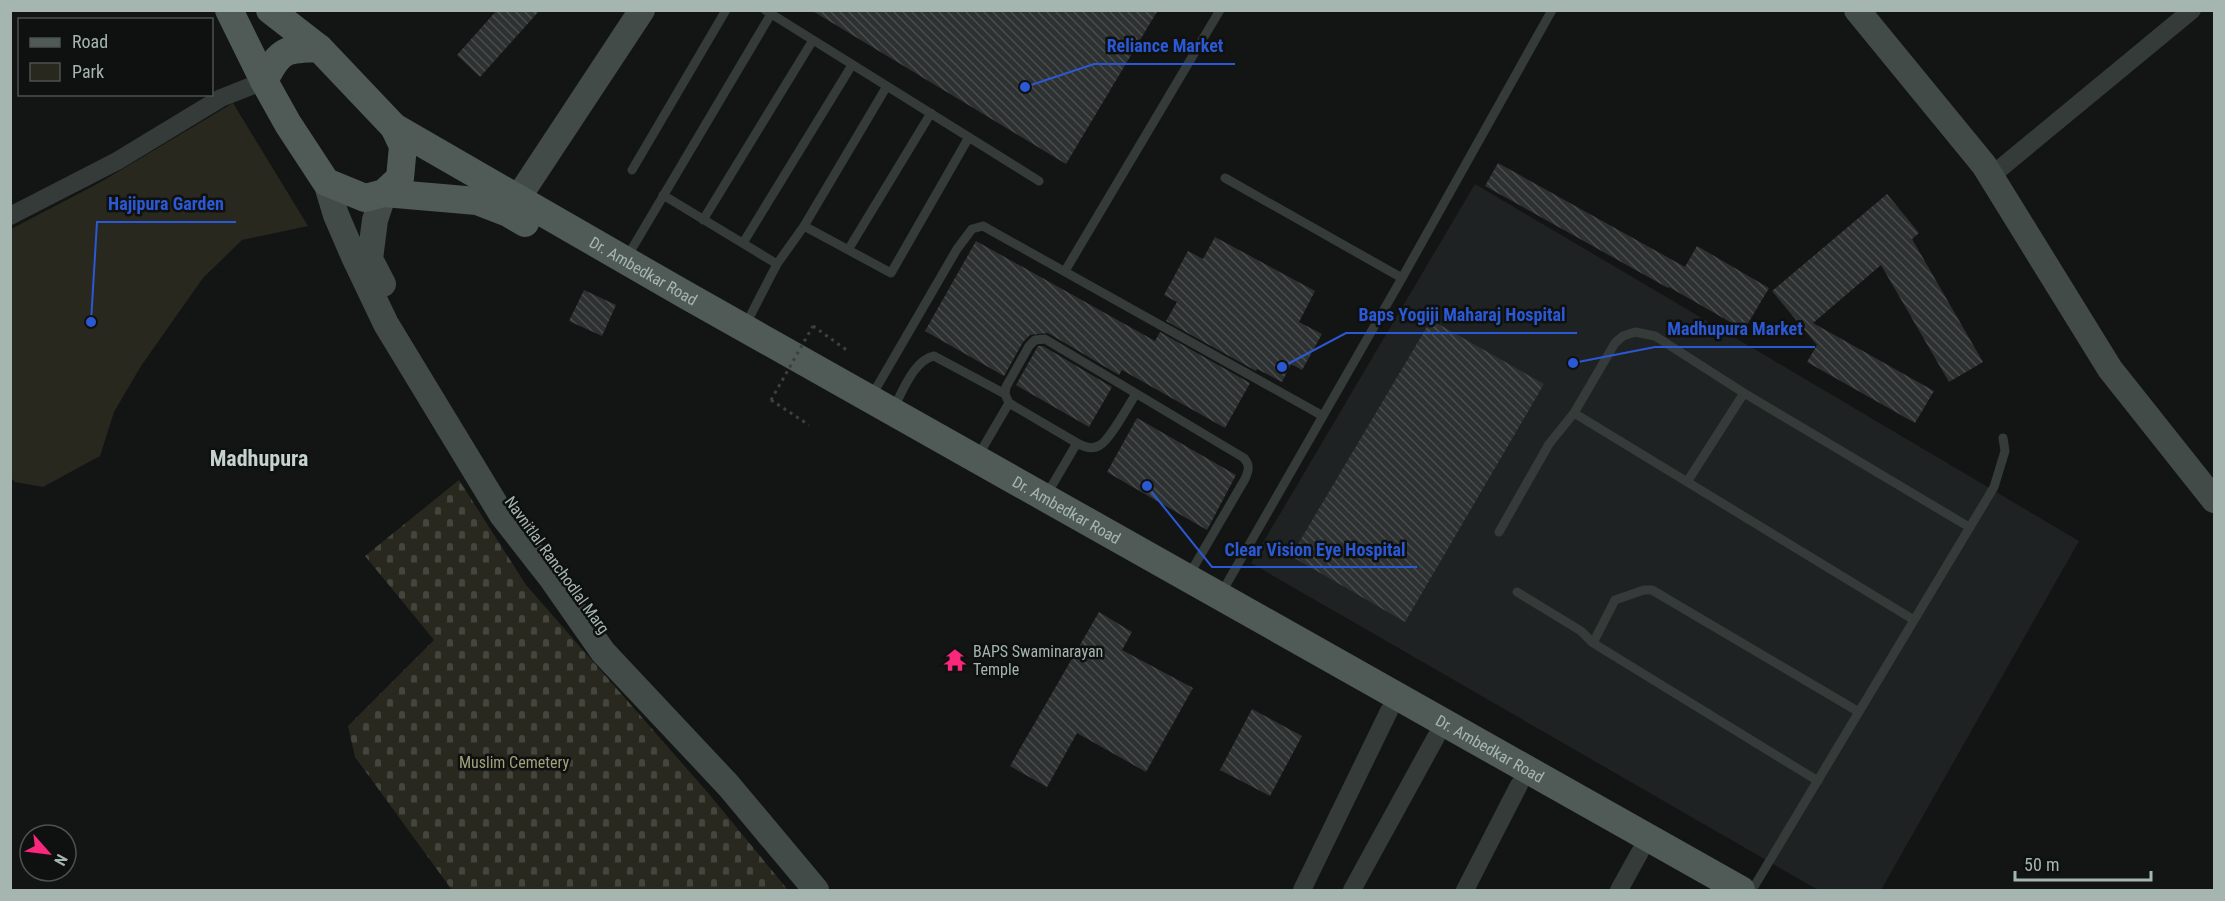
<svg xmlns="http://www.w3.org/2000/svg" width="2225" height="901" viewBox="0 0 2225 901" font-family="'Roboto Condensed',sans-serif">
<defs>
<pattern id="cemetery-stones" width="16" height="16" patternUnits="userSpaceOnUse" patternTransform="scale(1.5)"><rect width="16" height="16" fill="#28281f"/><path d="M2 7V4a2 2 0 0 1 4 0v3zM10 15v-3a2 2 0 0 1 4 0v3z" fill="#44453d"/></pattern>
<pattern id="building-back-hatch" width="6" height="6" patternUnits="userSpaceOnUse" patternTransform="scale(1.5)"><rect width="6" height="6" fill="#2e3131"/><path d="M-1 5l2 2M0 0l6 6M5-1l2 2" fill="none" stroke="#494d4c"/></pattern>
</defs>
<rect width="100%" height="100%" fill="#131515"/>
<path fill="#1f2222" d="M1475 184 2079 541 1881 890H1818L1251 563Z"/>
<path fill="#28281f" d="M233 103 308 226 242 240 203 278 141 366 114 412 100 456 43 487 15 482 10 477 11 229 99 183Z"/>
<path fill="url(#cemetery-stones)" d="M459 480 526 585 709 794 788 890H452L355 757 348 726 434 640 365 556Z"/>
<path fill="url(#building-back-hatch)" d="M497 10H540L480 77 457 55Z
M811 10H1158L1066 164Z
M1498 163 1685 267 1697 246 1769 288 1744 330 1669 287 1668 288 1485 186Z
M1887 194 1919 233 1912 239 1983 362 1949 382 1881 265 1813 323 1934 391 1915 423 1807 362 1817 345 1772 291Z
M1215 237 1315 291 1299 322 1322 334 1302 370 1291 364 1282 382 1257 369 1256 371 1166 321 1177 302 1164 295 1188 251 1203 259Z
M976 241 1155 341 1160 332 1250 383 1225 428 1122 370 1119 375 1048 333 1030 335 1023 342 1004 376 925 331Z
M584 290 616 305 602 336 569 321Z
M1431 320 1544 384 1405 622 1291 556Z
M1038 346H1043L1112 387 1089 427 1016 385Z
M1137 418 1236 475 1207 530 1107 472Z
M1099 612 1132 632 1122 650 1193 688 1146 772 1077 733 1047 787 1010 766Z
M1252 709 1302 736 1270 796 1220 770Z"/>
<g fill="none" stroke-linecap="round" stroke-linejoin="round">
<path stroke="#3a423f" stroke-width="3" stroke-dasharray="3 4.5" stroke-linecap="butt" d="M813 326 848 351
M771 400 809 425"/>
<path stroke="#343b39" stroke-width="9" d="M765 10 1039 181
M632 170 726 10
M663 195 777 264
M703 220 813 40
M804 226 891 273 969 137
M743 243 852 65
M848 250 931 113
M627 257 771 14
M1065 271 1220 10
M1402 278 1552 10
M746 324 777 264 804 226 887 86
M1136 394C1129 404 1110 440 1100 445 1093 450 1084 447 1077 443L1009 403 1005 394 1006 387 1029 346 1035 340 1045 339 1244 458C1250 465 1249 470 1245 479L1189 575
M871 397 957 249 972 229 983 226 1323 416
M894 407C903 391 914 360 934 356L1005 394
M1574 413 1914 620
M978 456 1009 403
M1687 482 1744 393
M1047 494 1077 443
M1499 532 1549 444 1574 413 1615 343 1623 336 1635 332 1655 336 1744 393 1969 527
M1222 592 1402 278 1225 178
M1517 592 1581 631 1593 643
M1818 781 1593 643 1615 600 1644 590H1652L1859 712
M1752 890 1994 487 2005 451 2003 438"/>
<path stroke="#343b39" stroke-width="18" d="M1991 176 2192 10
M10 216 117 161 221 98 264 81
M1302 890 1389 711
M1352 890 1436 737
M1465 890 1519 785
M1619 890 1640 852"/>
<path stroke="#424b48" stroke-width="26" d="M1857 10 1984 165 2110 369 2214 500
M326 182 336 215 355 259 386 324 502 515 552 579 603 652 728 785 816 890
M508 213 642 10
M383 284 370 259 375 220 384 193"/>
<g stroke="#505a57" stroke-width="28">
<path d="M229 10 264 81"/>
<path d="M270 10 319 48"/>
<path d="M319 48 394 127 403 146 400 178 384 193 365 198 326 182 288 124 264 81C280 49 285 49 319 48Z"/>
<path id="s1" d="M394 127 684 294 1741 890"/>
<path d="M384 193 477 201 508 213 525 223"/>
</g>
<path stroke="#3a423f" stroke-width="3" stroke-dasharray="3 4.5" stroke-linecap="butt" d="M771 400 813 326"/>
</g>
<defs>
<g id="temple-bare" transform="scale(1.8)"><path d="M0-6L5-2H3V0L6.5 2.5H4V6H1.5V3h-3V6H-4V2.5H-6.5L-3 0V-2H-5Z" fill="#f9287c" stroke="#0f1010" stroke-width="2.5" paint-order="stroke"/></g>
</defs>
<g fill-rule="evenodd">
<use href="#temple-bare" x="955" y="660"/>
</g>
<g text-anchor="middle" dominant-baseline="central" stroke-width="5" stroke-linejoin="round" paint-order="stroke">
<g font-size="16" fill="#a5b6b0" stroke="#0f1010">
<text stroke="none"><textPath href="#s1" startOffset="288">Dr. Ambedkar Road</textPath></text>
<text stroke="none"><textPath href="#s1" startOffset="774">Dr. Ambedkar Road</textPath></text>
<text transform="translate(557 565) rotate(54)">Navnitlal Ranchodlal Marg</text>
<text stroke="none"><textPath href="#s1" startOffset="1260">Dr. Ambedkar Road</textPath></text>
</g>
<g font-size="16" fill="#a5b6b0" stroke="#0f1010" text-anchor="start">
<text x="973" y="651">BAPS Swaminarayan<tspan x="973" dy="18">Temple</tspan></text>
</g>
<g font-size="16" fill="#a2a27b" stroke="#0f1010">
<text x="514" y="762">Muslim Cemetery</text>
</g>
<g font-size="22" font-weight="bold" fill="#c6d2ce" stroke="#0f1010">
<text x="259" y="458">Madhupura</text>
</g>
</g>
<path fill="none" stroke="#2b58d4" stroke-width="2" d="M1025 87L1094 64H1235M91 322L97 222H236M1282 367L1346 333H1577M1573 363L1655 347H1815M1147 486L1212 567H1417"/>
<g fill="#2b58d4" stroke="#0f1010" stroke-width="2">
<circle cx="1025" cy="87" r="6"/>
<circle cx="91" cy="322" r="6"/>
<circle cx="1282" cy="367" r="6"/>
<circle cx="1573" cy="363" r="6"/>
<circle cx="1147" cy="486" r="6"/>
</g>
<g font-size="18" text-anchor="middle" font-weight="bold" fill="#2b58d4" stroke="#0f1010" stroke-width="5" stroke-linejoin="round" paint-order="stroke">
<text x="1165" y="52">Reliance Market</text>
<text x="166" y="210">Hajipura Garden</text>
<text x="1462" y="321">Baps Yogiji Maharaj Hospital</text>
<text x="1735" y="335">Madhupura Market</text>
<text x="1315" y="556">Clear Vision Eye Hospital</text>
</g>
<rect width="2225" height="901" fill="none" stroke="#a5b6b0" stroke-width="24"/>
<rect x="18" y="18" width="195" height="78" fill="#0f1010" stroke="#4b5250" stroke-width="1.5"/>
<rect x="30" y="38" width="30" height="9" fill="#505a57" stroke="#4b5250" stroke-width="1.5"/>
<text x="72" y="48" font-size="18" fill="#a5b6b0">Road</text>
<rect x="30" y="63" width="30" height="18" fill="#28281f" stroke="#4b5250" stroke-width="1.5"/>
<text x="72" y="78" font-size="18" fill="#a5b6b0">Park</text>
<g transform="translate(48 853) rotate(118)"><circle r="28" fill="#0f1010" stroke="#4b5250" stroke-width="1.5"/>
<path d="M0-4.5L10 22L0 15L-10 22Z" fill="#f9287c"/>
<text y="-9" font-size="16" font-weight="bold" text-anchor="middle" fill="#a5b6b0">N</text>
</g>
<path d="M2015 871v9h136v-9" fill="none" stroke="#a5b6b0" stroke-width="3"/>
<text x="2024" y="871" font-size="18" fill="#a5b6b0" stroke="#0f1010" stroke-width="4.5" paint-order="stroke">50 m</text>
</svg>
